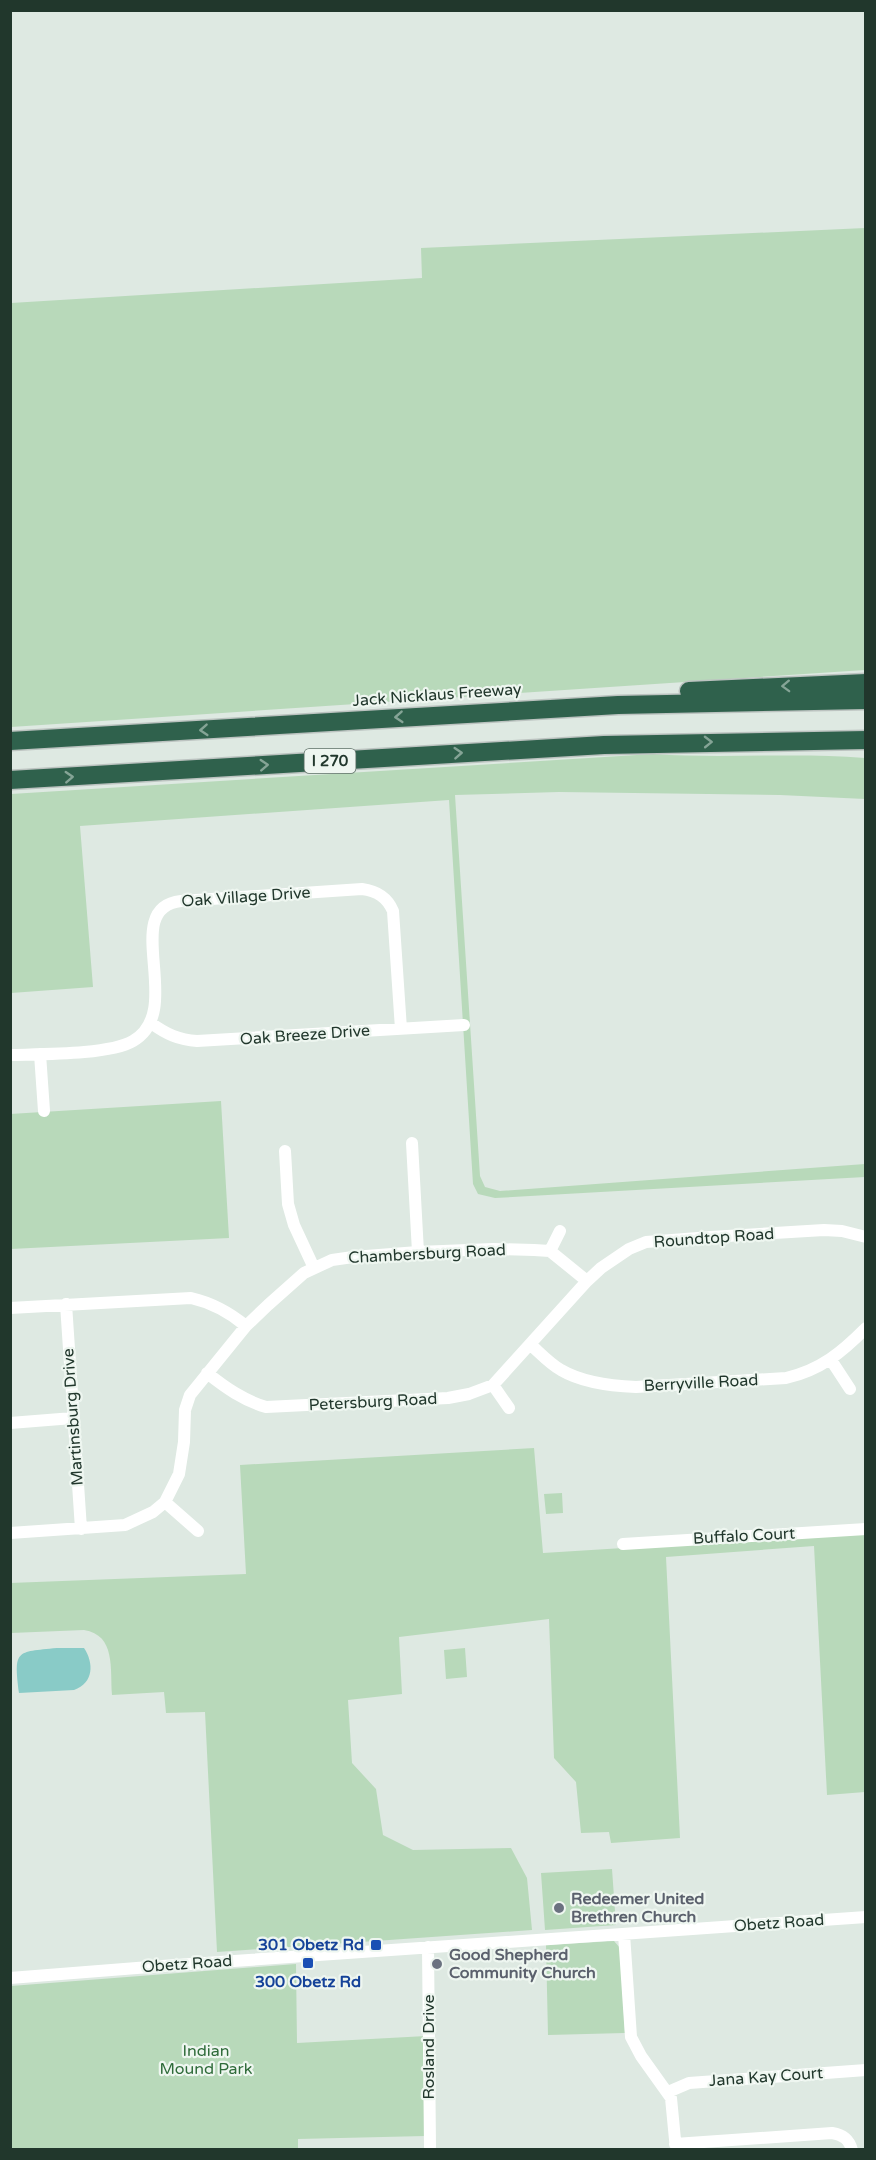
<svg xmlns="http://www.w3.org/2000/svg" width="876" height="2160" viewBox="0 0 876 2160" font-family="'Varela Round',sans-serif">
<rect width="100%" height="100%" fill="#dee9e2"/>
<path fill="#b8d9ba" d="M865 228V670L11 727V303L422 278 421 248Z
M653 754C724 759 795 752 865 758V799L780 795 559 792 455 795 480 1176 485 1187 500 1191 865 1164V1177L495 1198 478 1194 473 1184 449 800 80 826 93 987 11 993V794Z
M221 1101 229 1238 11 1249 10 1114Z
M534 1448 543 1553 865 1533V1792L827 1795 814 1546 666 1557 680 1838 611 1843 609 1832 581 1833 576 1782 554 1758 549 1619 399 1637 402 1694 348 1700 352 1763 376 1789 383 1835 413 1850 511 1848 527 1878 532 1930 217 1952 205 1712 166 1713 164 1692 112 1695C110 1669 116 1635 84 1630L11 1633 10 1583 246 1574 240 1465Z
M562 1493 563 1513 546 1514 544 1494Z
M465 1648 467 1677 446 1679 444 1650Z
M612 1869 616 1925 545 1930 541 1873Z
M614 1941 620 1948 625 2033 548 2035 546 1945Z
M296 1964 297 2043 426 2036 425 2136 298 2139V2150L11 2149V1986Z"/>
<path fill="#89cbc7" d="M57 1648H84C94 1663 94 1683 74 1690L19 1693C14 1650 15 1652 57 1648Z"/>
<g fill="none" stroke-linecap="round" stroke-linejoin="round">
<g stroke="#bcc3c0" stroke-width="21">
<path id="highway" d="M689 691 866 683
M10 741 618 705 866 700
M10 780 604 745 866 740"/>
</g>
<path stroke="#fff" stroke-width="12" d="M151 1023C166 1034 179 1040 197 1041L464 1025
M40 1054 44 1111
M10 1055C40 1054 109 1055 133 1041 187 1010 118 908 181 901L362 889C377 891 387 897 393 911L401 1029
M412 1143 418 1252
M285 1151 288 1204 294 1225 314 1268
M550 1251 560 1231
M66 1304 81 1529
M10 1308 191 1298C213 1303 229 1312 246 1326
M531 1345C540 1353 550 1364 561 1370 583 1383 611 1386 636 1387L786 1378C821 1370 842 1352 866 1328
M831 1360 850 1389
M207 1373C226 1388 243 1400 266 1407L448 1398 469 1394 493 1385 587 1281 601 1268 629 1249 646 1242 711 1237 824 1230 842 1231 866 1237
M493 1385 509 1408
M10 1423 73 1418
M165 1502 198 1531
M10 1533 125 1525 153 1512 165 1502 179 1474 184 1442 185 1410 190 1395 246 1326 268 1305 304 1273 332 1260 353 1257 418 1252 493 1249 534 1250 550 1251 587 1281
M623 1544 866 1529
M624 1934 631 2037 641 2056 671 2098 676 2150
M428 1947 430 2147
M10 1978 162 1966 866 1917
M668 2092 689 2083 866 2070
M675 2144 832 2133C843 2135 849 2139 852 2150"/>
<use href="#highway" stroke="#2f614c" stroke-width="18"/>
</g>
<defs><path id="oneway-chevron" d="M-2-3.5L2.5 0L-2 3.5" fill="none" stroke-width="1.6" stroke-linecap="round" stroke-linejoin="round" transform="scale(1.5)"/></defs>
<g stroke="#85a496">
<use href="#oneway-chevron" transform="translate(786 686) rotate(178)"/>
<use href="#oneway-chevron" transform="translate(399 717) rotate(176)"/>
<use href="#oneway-chevron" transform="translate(204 730) rotate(176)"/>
<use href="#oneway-chevron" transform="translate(708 742) rotate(-1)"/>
<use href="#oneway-chevron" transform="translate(458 753) rotate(-4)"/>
<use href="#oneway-chevron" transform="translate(264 765) rotate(-3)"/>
<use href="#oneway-chevron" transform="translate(69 777) rotate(-3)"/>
</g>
<g fill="#6b7280" stroke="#eef6f0" stroke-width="2">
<circle cx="559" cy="1908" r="6"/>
<circle cx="437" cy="1964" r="6"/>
</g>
<g fill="#1a4fb4" stroke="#eef6f0" stroke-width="2">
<rect x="370" y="1939" width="12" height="12" rx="3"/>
<rect x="302" y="1957" width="12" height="12" rx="3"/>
</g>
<g text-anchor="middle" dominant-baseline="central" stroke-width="4.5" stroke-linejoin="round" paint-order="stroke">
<rect fill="#eef6f0" stroke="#5e7067" stroke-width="1.5" x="304.5" y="749" width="51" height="24" rx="4.5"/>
<g font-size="15" font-weight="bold" fill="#21372c">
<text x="330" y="761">I 270</text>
</g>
<g font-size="16" fill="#21372c" stroke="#eef6f0">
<text transform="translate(437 695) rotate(-4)">Jack Nicklaus Freeway</text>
<text transform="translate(246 897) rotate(-4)">Oak Village Drive</text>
<text transform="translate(305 1035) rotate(-4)">Oak Breeze Drive</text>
<text transform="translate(714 1238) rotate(-4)">Roundtop Road</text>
<text transform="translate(427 1254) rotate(-3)">Chambersburg Road</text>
<text transform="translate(701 1383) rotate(-3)">Berryville Road</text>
<text transform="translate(373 1402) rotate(-3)">Petersburg Road</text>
<text transform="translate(73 1417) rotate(-94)">Martinsburg Drive</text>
<text transform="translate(744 1536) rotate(-3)">Buffalo Court</text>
<text transform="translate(779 1923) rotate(-4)">Obetz Road</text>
<text transform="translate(187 1964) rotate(-4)">Obetz Road</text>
<text transform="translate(429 2047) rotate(-90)">Rosland Drive</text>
<text transform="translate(766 2077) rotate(-4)">Jana Kay Court</text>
</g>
<g font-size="16" font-weight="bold" fill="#5b616d" stroke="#eef6f0" text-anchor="start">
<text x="571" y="1899">Redeemer United<tspan x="571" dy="18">Brethren Church</tspan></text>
<text x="449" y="1955">Good Shepherd<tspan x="449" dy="18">Community Church</tspan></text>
</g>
<g font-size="16" font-weight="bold" fill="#164399" stroke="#eef6f0" text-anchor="end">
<text x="364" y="1945">301 Obetz Rd</text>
<text x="308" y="1982" text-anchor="middle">300 Obetz Rd</text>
</g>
<g font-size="16" fill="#2e6b39" stroke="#eef6f0">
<text x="206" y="2051">Indian<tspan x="206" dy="18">Mound Park</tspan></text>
</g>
</g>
<rect width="876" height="2160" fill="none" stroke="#21372c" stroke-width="24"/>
</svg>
